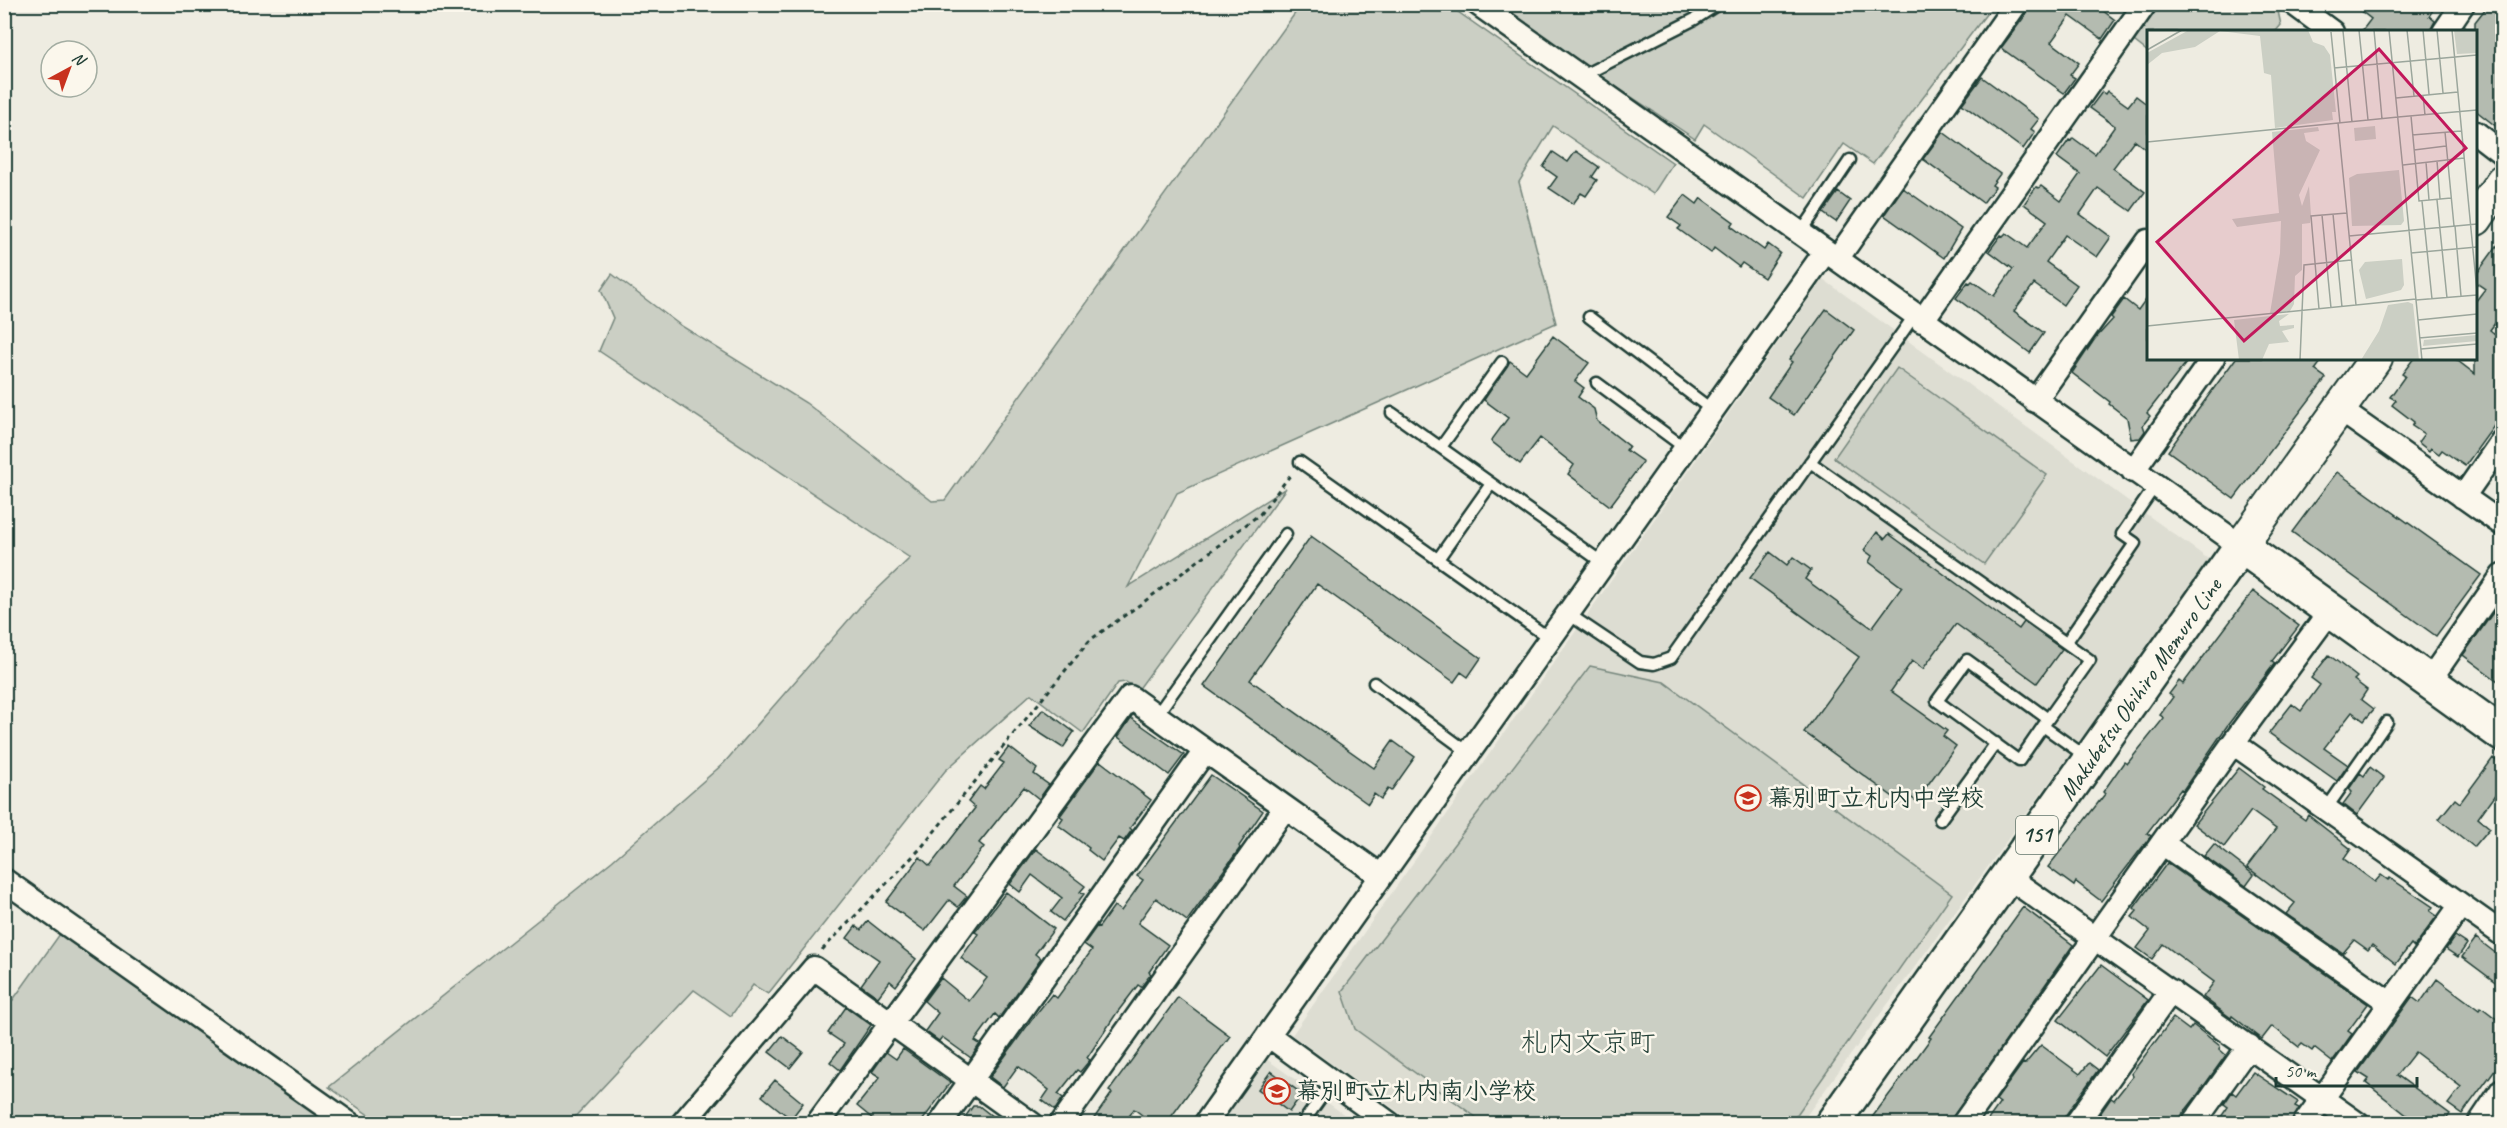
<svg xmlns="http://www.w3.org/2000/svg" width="2507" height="1128" viewBox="0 0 2507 1128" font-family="Caveat,'Klee One',sans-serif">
<rect width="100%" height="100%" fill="#eeece1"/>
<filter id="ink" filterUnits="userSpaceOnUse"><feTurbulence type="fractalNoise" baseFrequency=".0167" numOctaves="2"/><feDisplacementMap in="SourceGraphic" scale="12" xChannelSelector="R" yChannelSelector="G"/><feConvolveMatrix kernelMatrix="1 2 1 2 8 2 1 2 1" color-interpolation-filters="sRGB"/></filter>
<g filter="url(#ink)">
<path fill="#ddddd2" d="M1823 279 2211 561 1801 1123H1414L1292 1035Z
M1265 1058 1356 1123 1219 1124Z"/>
<path fill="#cbcfc4" stroke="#75867c" stroke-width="1.5" d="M1301 5H1448L1673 163 1653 194 1553 126 1519 182 1556 323 1177 493 1128 587 1286 488 1138 690 1126 682 1118 683 1083 733 1031 694 945 771 768 994 753 985 731 1016 694 990 569 1123H380L329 1087 612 861 724 763 865 601 910 558 599 351 613 318 601 290 612 274 680 325 806 403 932 501 945 500Z
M1500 5H1993L1873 164 1844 144 1807 198 1704 124 1695 139 1570 56Z
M2160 5H2269L2278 11 2281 25 2276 31 2148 32V52L2134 41Z
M1897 368 2047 475 1984 564 1834 458Z
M1590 666 1664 682 1952 894 1791 1123H1484L1355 1029 1342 991Z
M60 934 332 1123 5 1124V1011Z"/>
<path fill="#b4bbb0" stroke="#1f3d34" stroke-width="1.5" d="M2029 4H2094L2115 20 2102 39 2070 16 2051 42 2079 63 2070 75 2075 78 2064 93 2001 48 2025 16Z
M2352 4H2437L2429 16 2435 21 2429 32H2361L2371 19Z
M2489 4H2502V131L2475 110V22Z
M1982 77 2039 119 2031 129 2035 132 2023 149 1962 104Z
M2107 91 2128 106 2136 96 2148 105V151L2134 140 2113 168 2145 192 2131 211 2098 188 2080 214 2111 237 2097 257 2065 235 2046 262 2077 285 2063 305 2034 284 2014 311 2044 333 2030 353 1956 298 1968 282 1970 283 1972 281 1994 296 2013 269 1989 251 2001 235 2003 236 2006 233 2027 248 2047 221 2024 204 2036 187 2039 188 2041 186 2061 201 2080 174 2057 157 2069 140 2071 141 2073 138 2095 154 2115 126 2090 108 2102 92 2105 94Z
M1943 132 2000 174 1992 185 1995 187 1983 203 1923 159Z
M1576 151 1599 167 1592 177 1597 180 1586 196 1581 193 1573 204 1549 188 1557 177 1543 167 1553 152 1568 162Z
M1903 188 1961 229 1944 258 1884 215Z
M1838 192 1850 201 1836 222 1823 213Z
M1685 195 1697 204 1701 198 1734 222 1731 226 1764 250 1768 244 1780 253 1764 278 1742 263 1739 267 1714 248 1711 253 1678 229 1681 226 1668 217Z
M2502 239V314L2490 330 2502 340V428L2496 423 2465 466 2442 450 2439 454 2431 448 2429 451 2418 442 2424 434 2412 426 2414 422 2392 405 2396 400 2390 397 2405 376 2402 374 2414 358H2454L2475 374V302L2485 289 2475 282V276Z
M2148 296V358H2190L2147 413 2150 416 2143 425 2145 431 2140 438 2131 439 2127 418 2109 404 2110 402 2072 373 2094 340 2113 319 2111 317 2124 299 2138 310Z
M1826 309 1854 330 1794 415 1768 397 1792 362 1789 360Z
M1553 336 1589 363 1575 381 1584 388 1578 397 1594 409 1597 421 1629 446 1626 450 1643 462 1610 506 1568 474 1574 465 1540 438 1520 464 1491 441 1508 418 1484 400 1510 361 1526 373Z
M2236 358H2324L2315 370 2326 378 2234 499 2168 451Z
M2337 472 2481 575 2436 636 2292 532Z
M1877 532 1885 539 1889 534 2019 629 2024 622 2062 649 2037 683 1956 624 1923 669 1912 661 1891 691 1947 731 1943 736 1956 746 1916 801 1902 791 1896 799 1804 732 1859 657 1750 578 1770 552 1787 565 1793 557 1811 570 1805 579 1872 628 1902 587 1869 562 1872 556 1864 550Z
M1311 536 1481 658 1468 677 1461 672 1454 682 1317 584 1250 680 1374 768 1393 741 1415 757 1391 791 1388 789 1381 799 1374 794 1368 804 1204 686Z
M2253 591 2299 626 2272 661 2275 663 2227 726 2183 790 2181 789 2147 833 2151 836 2101 901 2076 882 2074 886 2048 867 2105 794 2103 792 2124 762 2127 764 2164 718 2160 715 2173 697 2169 694 2179 681 2183 684Z
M2502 600V684L2463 655Z
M2329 655 2357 677 2354 680 2367 690 2361 699 2374 709 2364 721 2352 712 2324 748 2348 765 2337 781 2269 733 2292 704 2301 711 2320 685 2311 678Z
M1043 709 1074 732 1063 748 1029 726Z
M1131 718 1184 755 1169 775 1118 737Z
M1009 747 1037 769 1034 774 1049 785 1039 799 1024 787 979 843 984 847 954 886 967 896 958 907 949 900 925 931 886 902 920 857 930 866 975 808 968 802 980 786 984 789 1004 763 999 760Z
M2493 758 2502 766V785L2478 818 2490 828 2474 847 2439 819 2455 799 2460 803Z
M1100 761 1151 800 1130 828 1132 830 1124 841 1119 838 1102 861 1088 850 1089 848 1058 825 1063 818 1060 816Z
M2370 767 2384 778 2357 815 2343 804 2352 792 2349 789 2360 773 2364 776Z
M2239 768 2264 787 2262 789 2305 820 2308 815 2351 849 2344 859 2375 882 2381 875 2388 880 2390 878 2433 907 2430 911 2437 916 2414 947 2411 944 2396 964 2372 945 2368 950 2354 940 2343 953 2286 914 2295 903 2247 867 2276 829 2251 811 2224 847 2194 824Z
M1211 775 1263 811 1239 846 1240 848 1187 921 1156 898 1138 923 1168 945 1149 972 1151 974 1141 987 1138 985 1116 1014 1087 1058 1090 1060 1080 1072 1077 1070 1058 1094 1063 1098 1055 1110 1042 1100 1049 1090 1018 1066 1003 1087 990 1077 992 1074 1033 1018 1052 994 1057 998 1092 950 1084 944 1097 926 1099 927 1114 906 1121 911 1143 880 1137 876Z
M2214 844 2254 875 2246 886 2204 856Z
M1036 849 1085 886 1080 892 1084 894 1063 921 1051 912 1062 898 1032 875 1020 892 1010 884Z
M2167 863 2368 1004 2348 1031 2352 1034 2332 1062 2314 1048 2312 1051 2302 1044 2299 1047 2272 1026 2262 1039 2232 1016 2231 1018 2203 997 2214 982 2163 944 2152 959 2137 948 2150 931 2132 917 2137 911 2134 908Z
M1006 892 1054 929 1035 954 1041 959 999 1018 995 1014 975 1041 980 1044 971 1058 942 1037 939 1041 925 1031 938 1013 924 1001 941 978 969 1001 987 978 961 958 978 934 975 932Z
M2023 907 2073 945 1950 1121 1948 1124H1867L1907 1071 1931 1038 1929 1037Z
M868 921 916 959 896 986 890 981 878 997 861 985 879 960 847 938 856 926 861 930Z
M2455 936 2467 944 2458 957 2446 949Z
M2476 938 2502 958V987L2462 957Z
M2101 965 2148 1000 2105 1057 2058 1020Z
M2437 979 2479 1010 2481 1007 2502 1023V1060L2462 1114 2448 1104 2461 1087 2415 1052 2397 1075 2450 1114 2443 1124H2418L2366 1083 2369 1079 2358 1072 2412 997 2420 1003Z
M1178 997 1230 1036 1166 1124H1154L1134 1109 1124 1124H1090L1112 1093 1109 1091Z
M846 1007 871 1025 840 1070 830 1062 844 1044 828 1033Z
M2173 1018 2189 1030 2193 1025 2220 1046 2219 1049 2226 1055 2196 1097 2175 1124H2093L2111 1098 2114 1100 2133 1076 2131 1074Z
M782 1036 803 1052 790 1068 769 1052Z
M2041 1045 2080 1074 2089 1063 2098 1070 2065 1116 2063 1124H1985L2000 1103 1996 1100 2023 1063 2025 1064Z
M903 1049 950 1083 920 1124H879L857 1106 880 1077 872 1072 886 1052 896 1059Z
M1271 1071 1302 1094 1289 1112 1258 1089Z
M2253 1072 2298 1102 2295 1106 2299 1108 2291 1124H2216L2228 1107 2224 1104 2232 1092 2236 1095Z
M775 1080 803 1103 791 1119 762 1096Z
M973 1106H979L1002 1124H960Z"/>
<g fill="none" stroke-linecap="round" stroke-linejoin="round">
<g stroke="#1f3d34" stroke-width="15">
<path id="lane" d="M1580 77 1695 19 1718 4
M1800 234 1850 160
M1589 317 1712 410
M1597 383 1685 448
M1392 413 1603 563
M1441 447 1502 362
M1300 462 1549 638
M1810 462 2090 660 2048 719 2019 761 1937 701 1967 660 2048 719
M1438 559 1491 484
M1567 613 1640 662 1654 664 1671 658 1914 316
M2066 643 2135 543 2122 534 2155 486
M1374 683 1468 752
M1156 716 1286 534
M2043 726 2088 758
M2326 809 2387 722
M1940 820 1996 743
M1302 1124 1332 1082"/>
</g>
<g stroke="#1f3d34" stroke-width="27">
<path id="street" d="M1478 4 2241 546
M2294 4 2332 32
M2444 32 2463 4
M2476 133 2502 153
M1837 259 2016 4
M1922 321 2145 4
M2035 401 2148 241
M2339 409 2502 524
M2133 471 2213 358
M2463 497 2502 441
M2429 681 2502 576
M2233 743 2502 934
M2162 843 2390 1003
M2008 877 2358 1124
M4 880 350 1124
M1268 1035 1390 1124
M682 1124 814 968 1032 1124
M817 1124 1130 697 1380 875
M940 1124 1205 751
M1061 1124 1285 808
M1205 1124 1825 252
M1963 1124 2233 743 2330 611
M2076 1124 2171 991
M2193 1124 2249 1046
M2304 1124 2461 905
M2479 1124 2502 1090"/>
</g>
<g stroke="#1f3d34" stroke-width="36">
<path id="secondary" d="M2476 219 2502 181
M2241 546 2376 358"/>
</g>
<g stroke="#1f3d34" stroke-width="38">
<path id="primary" d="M1832 1124 2241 546 2502 734"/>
</g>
<path stroke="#1f3d34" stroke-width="3" stroke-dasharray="4.5 4.5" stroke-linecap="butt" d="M822 950 921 848 1090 640 1145 601 1260 514 1292 473"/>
<use href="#lane" stroke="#fbf7ec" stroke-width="10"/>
<use href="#street" stroke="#fbf7ec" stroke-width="22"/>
<use href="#secondary" stroke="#fbf7ec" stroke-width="32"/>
<use href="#primary" stroke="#fbf7ec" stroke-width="33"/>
</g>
</g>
<defs>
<g id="school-ring" transform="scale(1.35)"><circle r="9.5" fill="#fbf7ec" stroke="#c8321e" stroke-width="1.5"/><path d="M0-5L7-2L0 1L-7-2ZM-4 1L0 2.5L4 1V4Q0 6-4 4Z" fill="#c8321e"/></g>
</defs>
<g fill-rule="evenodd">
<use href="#school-ring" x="1748" y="798"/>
<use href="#school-ring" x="1277" y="1091"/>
</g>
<g text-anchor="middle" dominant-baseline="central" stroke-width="5" stroke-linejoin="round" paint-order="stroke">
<rect fill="#fbf7ec" stroke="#61756b" stroke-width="1.5" x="2016" y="816" width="42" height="38" rx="4.5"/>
<g font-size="22" font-weight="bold" fill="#1f3d34">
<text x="2037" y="835">151</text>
</g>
<g font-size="24" fill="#1f3d34" stroke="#fbf7ec">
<text transform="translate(2140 689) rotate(-55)">Makubetsu Obihiro Memuro Line</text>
</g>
<g font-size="24" font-weight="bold" fill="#1f3d34" stroke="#fbf7ec" text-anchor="start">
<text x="1768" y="798">幕別町立札内中学校</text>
<text x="1296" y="1091">幕別町立札内南小学校</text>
</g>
<g font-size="27" fill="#1f3d34" stroke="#fbf7ec">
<text x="1588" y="1042">札内文京町</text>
</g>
</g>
<g transform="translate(2147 30)">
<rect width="330" height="330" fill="#eeece1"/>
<path d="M42 0H161L166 12 177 16 183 25 189 82H185L186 90 128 98 124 45 117 43 113 6 73 1 48 17 15 23 0 35V23ZM307 0H330V23L310 24ZM228 96 229 109 208 111 207 98ZM171 97 172 101 157 103 159 111 173 120 152 165 155 176 162 156 164 185 163 193 155 194V240L148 246 147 274 143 281 123 283 133 223 134 191 90 197 85 189 132 183 125 102ZM252 140 257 191 254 195 205 196 202 148 210 144ZM255 229 257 255 254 260 219 269 212 240 218 232ZM261 272 266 274 272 330H214L232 301 241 275ZM142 284 132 291 133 296 147 295V298L135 301 142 312 122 314 115 330H92L87 290ZM330 305V311L276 316 277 310Z" fill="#cbcfc4"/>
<path fill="none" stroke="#9ba69c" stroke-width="1.5" d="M175 0H204M212 0 221 90M227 0 235 89M242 0 275 330M260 0 267 66M276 0 282 64M290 0 296 63M305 0 330 262M196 1 205 92M184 2 193 93M0 20 35 0M187 38 330 25M276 65 278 85M249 68 311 62M264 86 272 171 304 168M251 87 330 80M191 93 209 275M298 102 307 196M265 105 314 101M0 112 251 87M267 120 299 116M290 131 293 169M279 132 282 170M256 135 317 128M290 170 300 268M275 171 285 269M186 184 195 277M175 185 184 278M308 196 314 266M202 206 330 194M264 223 330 217M269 270 330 265M172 279 164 186 200 183M271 290 330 284M0 296 269 269M272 308 330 303M274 319 330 314M153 330 157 235 204 230"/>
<path fill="#c2185b" fill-opacity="0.15" stroke="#c2185b" stroke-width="3" d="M232 19 319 118 97 311 10 212Z"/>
<rect width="330" height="330" fill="none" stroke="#1f3d34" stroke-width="3"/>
</g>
<rect width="2507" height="1128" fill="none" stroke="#fbf7ec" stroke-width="24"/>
<rect x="12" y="12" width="2483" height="1104" fill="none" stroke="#1f3d34" stroke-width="2" filter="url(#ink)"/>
<g transform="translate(69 69) rotate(41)"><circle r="28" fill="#fbf7ec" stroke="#a3ada2" stroke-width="1.5"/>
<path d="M0-4.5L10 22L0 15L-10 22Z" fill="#c8321e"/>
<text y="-9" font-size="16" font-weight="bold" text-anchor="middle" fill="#1f3d34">N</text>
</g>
<path d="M2276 1077v9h141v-9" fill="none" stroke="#1f3d34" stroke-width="3"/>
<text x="2285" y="1077" font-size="18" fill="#1f3d34" stroke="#fbf7ec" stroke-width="4.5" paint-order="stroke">50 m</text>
</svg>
